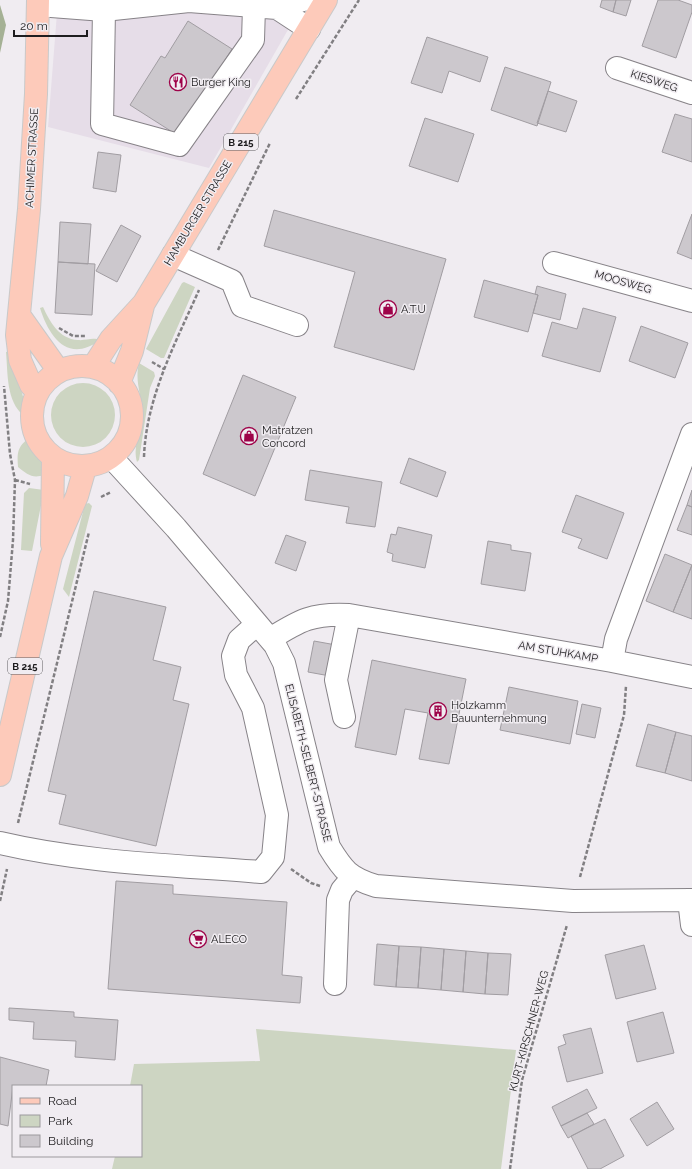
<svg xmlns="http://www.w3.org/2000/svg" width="692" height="1169" viewBox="0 0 692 1169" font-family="Raleway,sans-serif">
<rect width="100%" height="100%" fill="#f0ecf1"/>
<path fill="#e6dde8" d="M58 0H305L209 168 48 127Z"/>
<path fill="#cdd5c2" d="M184 282 195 287 164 358H161L146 349 182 283Z
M43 307C50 322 59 339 78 340 85 341 92 337 100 340 68 364 49 337 40 308Z
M10 351 24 400V416C6 401 8 374 6 352Z
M139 363 154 372 155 376 150 388 139 460 137 462C132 445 142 432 142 416 143 397 134 383 139 363Z
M51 415a32 32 0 1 1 64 0a32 32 0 1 1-64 0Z
M28 439C37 448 43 461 44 475 32 479 27 474 18 467 17 454 17 447 28 439Z
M29 488 44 490 32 551 21 550 24 493Z
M89 503 92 506 69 597 63 589 85 504Z
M256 1029 516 1050 501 1169H112L115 1156H141V1086H130L134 1064 260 1061Z"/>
<path fill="#a5b195" d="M0 5 6 25 0 53Z"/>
<path fill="#ccc8cd" stroke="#a19da2" d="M602 0H616L613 12 600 7Z
M616 0H631L626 16 613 12Z
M658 0H678L692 5V12L676 58 642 46Z
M188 21 232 49 177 135 130 105 161 56 165 58Z
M427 37 488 57 480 82 449 71 442 93 411 83Z
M505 67 551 82 537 126 491 110Z
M548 91 577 101 566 132 537 123Z
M675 114 692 119V162L662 152Z
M425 118 474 134 458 182 409 166Z
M98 152 121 155 116 192 93 188Z
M274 210 446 259 414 370 334 347 355 272 264 246Z
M692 214V259L677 253Z
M60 222 91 224 88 264 58 262Z
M121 225 141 236 117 282 96 271Z
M58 262 95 264 92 315 55 313Z
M484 280 538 295 528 332 474 317Z
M537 286 566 294 560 320 533 313 538 295 535 294Z
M583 308 616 317 600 372 542 356 552 322 577 329Z
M641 326 688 343 675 378 629 361Z
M243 375 296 397 255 496 203 474Z
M409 458 446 472 437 497 400 483Z
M310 470 382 482 375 527 346 523 349 507 305 500Z
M692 490V507L687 505Z
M576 495 624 513 607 559 578 548 582 539 562 532Z
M687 505 692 507V535L677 530Z
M398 527 432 535 425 568 392 561 393 554 387 552 391 534 396 535Z
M286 535 306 542 296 571 275 563Z
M488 541 511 545V550L531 553 525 591 481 584Z
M665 554 692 565 673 612 646 601Z
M692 565V619L673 612Z
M94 591 166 607 153 660 181 667 173 700 189 704 156 846 59 824 66 795 48 791Z
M314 641 336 645 330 676 308 672Z
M372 660 466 679 449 764 419 759 428 713 405 709 396 755 355 747Z
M509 687 578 701 570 744 500 730Z
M582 704 601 708 595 738 576 734Z
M648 724 676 732 665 773 636 766Z
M676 732 692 736V781L665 773Z
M116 881 173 885V894L287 902 282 975 302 977 300 1003 108 989Z
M377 944 399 946 396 987 374 985Z
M644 945 656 989 616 999 605 955Z
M399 946 421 947 418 988 396 987Z
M421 947 444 949 441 990 418 988Z
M444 949 466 951 463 992 441 990Z
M466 951 488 953 485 994 463 992Z
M488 953 511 954 508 995 485 994Z
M9 1008 74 1012V1017L118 1020 115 1060 75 1057 76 1041 33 1039 34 1022 9 1020Z
M663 1012 674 1053 637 1062 627 1022Z
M591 1028 603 1073 567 1082 558 1047 566 1044 563 1035Z
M0 1057 49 1070 46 1086H13L8 1126 0 1124Z
M587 1089 597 1108 561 1126 552 1107Z
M657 1102 674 1129 647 1146 630 1119Z
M587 1113 594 1124 568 1138 561 1126Z
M605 1119 624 1156 600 1169H588L571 1136Z"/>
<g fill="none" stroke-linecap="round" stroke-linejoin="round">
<g stroke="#878388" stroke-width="24">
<path id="minor" d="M38 5 104 10 189 1 277 8 303 0
M277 8 309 29
M104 10 102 124 179 145 253 40 254 7
M617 68 692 93
M173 255 232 281 242 306 297 325
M554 263 692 301
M112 458 176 528 275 645 284 663 329 847C343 870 349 878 376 886L573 901 692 900
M270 639C300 620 313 613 349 615L612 661 616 639 692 434
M612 661 692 677
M344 717 336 680 349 615
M0 843C85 863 174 865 261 872L273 857 277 815 253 708 236 675 233 656 239 640 257 624
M689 900 692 925
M335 984 338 900 342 890 353 877"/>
</g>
<g stroke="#c9c9c9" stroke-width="24">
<path id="major" d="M19 315 58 370
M32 416a50 50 0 1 1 100 0a50 50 0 1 1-100 0Z
M93 367 111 339 144 303 326 0
M119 383 132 351 143 306
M37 391 31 385 20 360 17 335 29 209 36 94 38 0
M52 544 53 457
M0 775 51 556 77 496 85 468"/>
</g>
<path stroke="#817f82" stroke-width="2.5" stroke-dasharray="4 2" stroke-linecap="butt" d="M296 99 359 0
M218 250 270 143
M59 328 73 336H85
M152 362 164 369
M144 457C146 398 175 344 199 290
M15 480 30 484
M101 497 111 492
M0 637 8 601 13 540 15 480 10 454 4 386
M18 823 89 532
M291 869 311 883 320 886
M580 877 624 715 626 686
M0 901 7 869
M510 1169 522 1080 567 925"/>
<use href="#minor" stroke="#fff" stroke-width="22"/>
<use href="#major" stroke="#fdcaba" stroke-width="22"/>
</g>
<defs>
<g id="restaurant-ring" transform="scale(0.9)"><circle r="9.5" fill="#f0ecf1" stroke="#9e0349" stroke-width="1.5"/><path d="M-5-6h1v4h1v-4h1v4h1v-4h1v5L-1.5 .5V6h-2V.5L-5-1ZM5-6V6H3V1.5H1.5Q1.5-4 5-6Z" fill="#9e0349"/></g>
<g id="shop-ring" transform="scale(0.9)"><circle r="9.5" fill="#f0ecf1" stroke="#9e0349" stroke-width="1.5"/><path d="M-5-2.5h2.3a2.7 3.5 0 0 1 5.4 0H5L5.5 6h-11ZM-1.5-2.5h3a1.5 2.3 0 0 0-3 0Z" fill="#9e0349"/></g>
<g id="building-ring" transform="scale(0.9)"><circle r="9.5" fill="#f0ecf1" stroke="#9e0349" stroke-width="1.5"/><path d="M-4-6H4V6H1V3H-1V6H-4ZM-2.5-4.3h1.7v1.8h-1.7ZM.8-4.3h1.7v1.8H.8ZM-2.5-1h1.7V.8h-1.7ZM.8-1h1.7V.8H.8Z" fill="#9e0349"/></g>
<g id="supermarket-ring" transform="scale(0.9)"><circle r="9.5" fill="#f0ecf1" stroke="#9e0349" stroke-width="1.5"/><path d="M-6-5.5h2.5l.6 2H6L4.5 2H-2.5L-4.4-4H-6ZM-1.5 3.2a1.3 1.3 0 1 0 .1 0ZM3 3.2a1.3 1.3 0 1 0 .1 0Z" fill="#9e0349"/></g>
</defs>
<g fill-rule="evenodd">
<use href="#restaurant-ring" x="178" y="82"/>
<use href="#shop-ring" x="388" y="309"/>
<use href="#shop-ring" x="249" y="436"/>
<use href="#building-ring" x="438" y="711"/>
<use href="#supermarket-ring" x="198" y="939"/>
</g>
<g text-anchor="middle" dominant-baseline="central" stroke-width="3" stroke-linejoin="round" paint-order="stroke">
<g fill="#f0ecf1" stroke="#5d5b5e" stroke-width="1">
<rect x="224" y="134" width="34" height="16" rx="3"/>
<rect x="8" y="658" width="34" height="16" rx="3"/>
</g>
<g font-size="10" font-weight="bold" fill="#1e1d1f">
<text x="241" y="142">B 215</text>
<text x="25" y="666">B 215</text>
</g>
<g font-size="11" fill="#1e1d1f" stroke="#f0ecf1">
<text transform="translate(654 81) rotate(18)">KIESWEG</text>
<text transform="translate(32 158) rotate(-87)">ACHIMER STRASSE</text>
<text transform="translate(198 213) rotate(-59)">HAMBURGER STRASSE</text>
<text transform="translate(623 282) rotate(16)">MOOSWEG</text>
<text transform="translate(558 652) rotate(10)">AM STUHKAMP</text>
<text transform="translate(308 763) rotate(76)">ELISABETH-SELBERT-STRASSE</text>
<text transform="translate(529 1031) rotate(-75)">KURT-KIRSCHNER-WEG</text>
</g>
<g font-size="11" fill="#1e1d1f" stroke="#f0ecf1" text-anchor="start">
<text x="191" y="82">Burger King</text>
<text x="401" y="309">A.T.U</text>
<text x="262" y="430">Matratzen<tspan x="262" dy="13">Concord</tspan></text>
<text x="451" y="705">Holzkamm<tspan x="451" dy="13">Bauunternehmung</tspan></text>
<text x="211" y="939">ALECO</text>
</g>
</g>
<rect x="12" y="1085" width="130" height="72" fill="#f0ecf1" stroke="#9c999d"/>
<rect x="20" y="1098" width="20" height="6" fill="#fdcaba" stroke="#9c999d"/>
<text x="48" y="1105" font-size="12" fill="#1e1d1f">Road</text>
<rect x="20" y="1115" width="20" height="12" fill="#cdd5c2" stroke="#9c999d"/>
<text x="48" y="1125" font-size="12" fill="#1e1d1f">Park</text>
<rect x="20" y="1135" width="20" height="12" fill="#ccc8cd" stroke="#9c999d"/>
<text x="48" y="1145" font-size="12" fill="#1e1d1f">Building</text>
<path d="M14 30v6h73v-6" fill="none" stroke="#1e1d1f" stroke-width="2"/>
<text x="20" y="30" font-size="12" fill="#1e1d1f" stroke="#f0ecf1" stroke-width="3" paint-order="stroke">20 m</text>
</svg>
